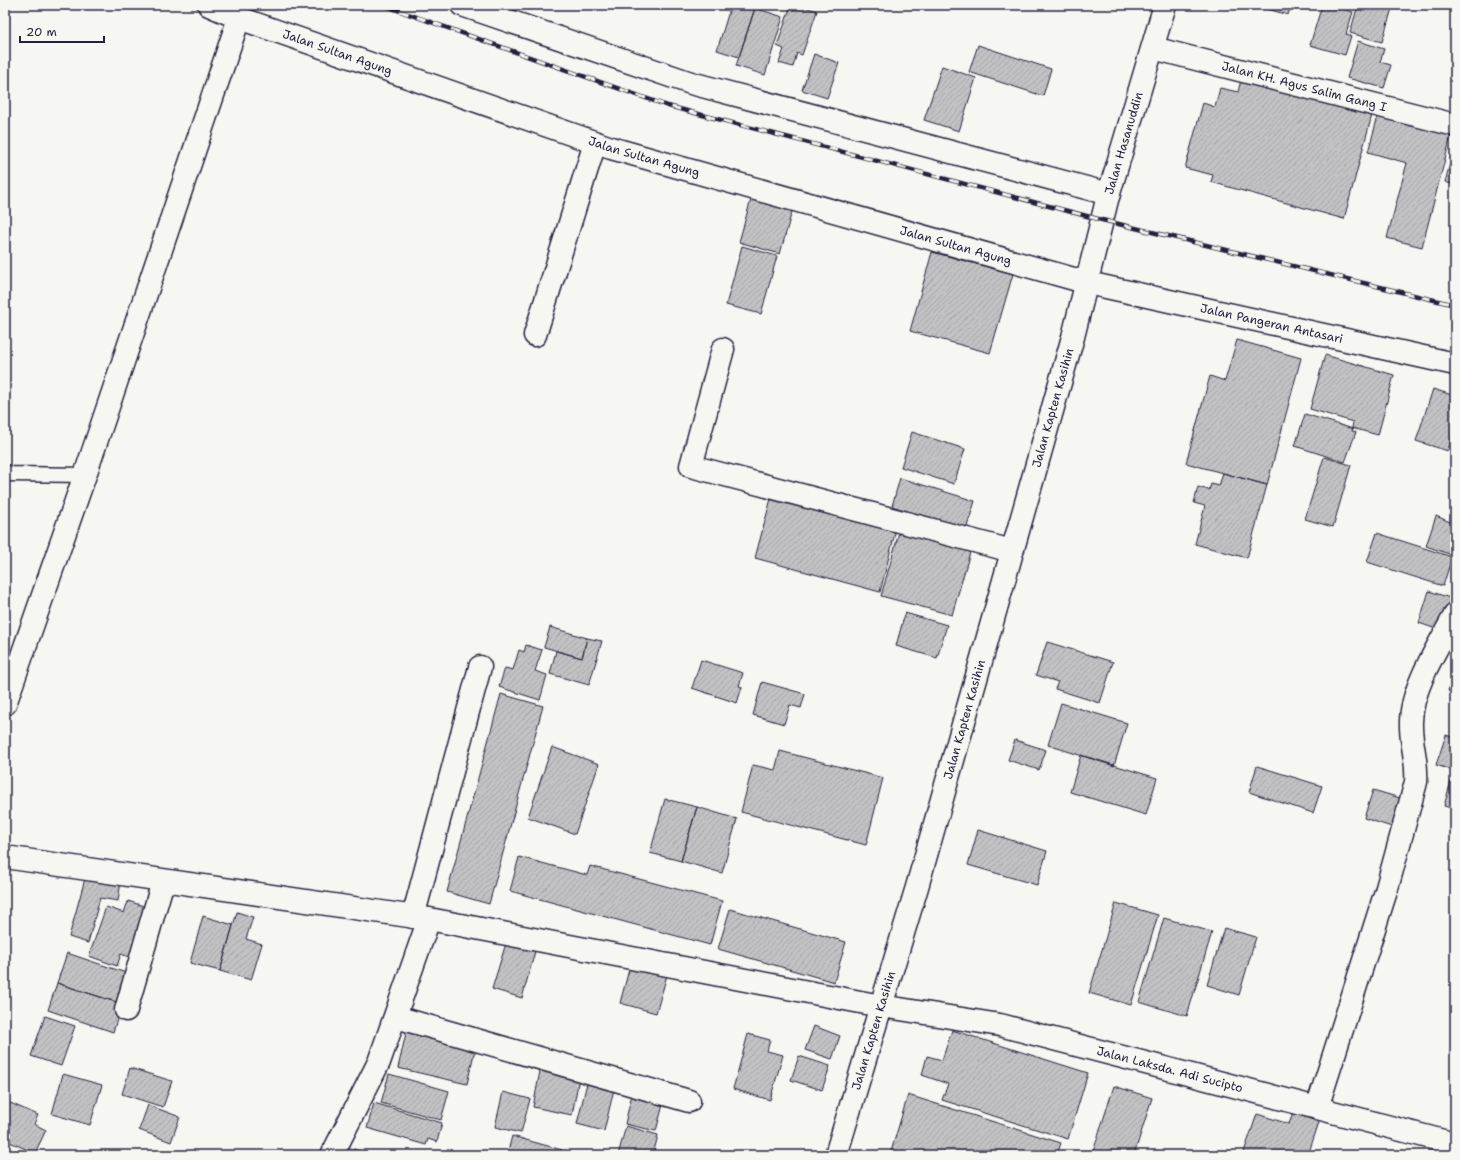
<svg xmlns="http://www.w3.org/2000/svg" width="1460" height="1160" viewBox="0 0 1460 1160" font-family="'Shantell Sans',sans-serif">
<defs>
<pattern id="building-hatch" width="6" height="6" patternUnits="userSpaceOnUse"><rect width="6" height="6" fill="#c2c2c4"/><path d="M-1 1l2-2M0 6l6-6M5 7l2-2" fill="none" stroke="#a6a6a9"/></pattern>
</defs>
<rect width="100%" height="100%" fill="#f6f6f2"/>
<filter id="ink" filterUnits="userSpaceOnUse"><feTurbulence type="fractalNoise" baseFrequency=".025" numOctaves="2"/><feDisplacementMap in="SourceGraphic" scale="8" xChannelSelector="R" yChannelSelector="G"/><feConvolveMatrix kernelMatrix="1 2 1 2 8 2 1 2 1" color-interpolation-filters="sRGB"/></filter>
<g filter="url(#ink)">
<path fill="url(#building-hatch)" stroke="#22223b" d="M731 5H746L755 8 739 57 717 50Z
M791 5H799L817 11 802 55 797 53 793 67 779 63 784 49 777 46Z
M1254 5H1291L1288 15Z
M1322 5H1331L1353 12 1346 34 1351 36 1345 55 1310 45Z
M1358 5H1393L1382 42 1350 33Z
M755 8 783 17 765 75 736 66Z
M1358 41 1384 49 1380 62 1391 65 1384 88 1347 78Z
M978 45 1051 69 1043 96 969 72Z
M814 54 839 63 827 98 802 90Z
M942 66 976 78 959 131 924 120Z
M1242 76 1373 111 1344 219 1211 182 1213 175 1185 168 1203 103 1215 107 1220 88 1238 92Z
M1378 116 1451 136 1422 247 1387 238 1407 163 1368 152Z
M1455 145V185L1445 182Z
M753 192 794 204 780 254 739 242Z
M742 246 777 256 761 314 726 305Z
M932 252 1013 274 990 353 910 331Z
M1237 340 1301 358 1267 485 1186 463 1210 376 1225 381Z
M1325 355 1394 375 1378 435 1352 428 1353 422 1310 409Z
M1433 389 1455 396V435L1453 434 1448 451 1416 441Z
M1305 414 1353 429 1352 431 1356 432 1345 462 1295 446Z
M912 432 965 449 954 484 901 467Z
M1324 457 1351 465 1333 527 1305 519Z
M1223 473 1267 485 1247 558 1195 544 1205 506 1194 503 1198 487 1209 490 1211 484 1219 486Z
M900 478 975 501 966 530 892 506Z
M772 495 896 529 880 592 755 558Z
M1453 514 1455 515V556L1426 546 1436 516 1450 522Z
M900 529 971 549 952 615 881 596Z
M1377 533 1452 557 1443 586 1367 562Z
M1429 591 1450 598 1439 630 1419 623Z
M905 613 947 625 937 658 896 646Z
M550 627 587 638 582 658 544 647Z
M587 638 602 641 589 685 550 674 556 651 582 658Z
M1047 642 1113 662 1100 703 1055 689 1058 682 1036 675Z
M526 645 542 650 535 671 547 675 540 700 499 687 505 668 513 670 519 650 524 652Z
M701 660 743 673 739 686 742 687 737 703 692 688Z
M1455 671V693L1448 691Z
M762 682 805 694 801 708 790 705 784 724 753 715Z
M501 694 543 706 489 904 447 892Z
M1061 703 1127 723 1114 766 1048 745Z
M1446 735 1455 738V771L1436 765Z
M1015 740 1046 750 1039 770 1008 760Z
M552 747 599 764 575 834 528 817Z
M780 751 883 778 866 845 741 812 753 765 775 770Z
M1081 755 1157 778 1146 815 1070 792Z
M1257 766 1322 786 1313 813 1249 792Z
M1451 781 1455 782V809L1444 806Z
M1373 790 1407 800 1398 829 1364 818Z
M665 799 697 807 681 861 650 853Z
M697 807 737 819 722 873 681 861Z
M978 830 1047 851 1037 885 968 865Z
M519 857 587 875 590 866 722 901 710 945 510 891Z
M86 875 121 881 118 901 100 898 88 943 69 937Z
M128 901 153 909 135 959 121 954 117 966 89 956 106 907 124 913Z
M1116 903 1158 915 1131 1005 1089 993Z
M730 909 846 942 834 982 718 949Z
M237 912 253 917 246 939 262 944 251 980 220 971Z
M203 916 233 925 220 971 190 963Z
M1164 918 1212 932 1187 1016 1139 1002Z
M1224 928 1256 937 1239 995 1207 985Z
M507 940 536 948 522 998 492 989Z
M67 953 132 975 122 1004 57 983Z
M631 962 668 972 656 1013 620 1003Z
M57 983 122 1004 113 1032 48 1010Z
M45 1016 75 1026 61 1066 31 1056Z
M814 1026 840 1036 832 1059 805 1050Z
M407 1029 476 1045 467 1084 398 1068Z
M952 1030 1088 1073 1068 1139 942 1100 948 1084 922 1075 927 1056 942 1060Z
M748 1034 770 1040 767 1051 783 1055 770 1100 733 1089Z
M799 1056 830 1066 822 1090 791 1080Z
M541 1066 580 1073 572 1115 533 1107Z
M130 1068 172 1081 163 1107 122 1094Z
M63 1074 102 1085 90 1125 52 1114Z
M389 1074 449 1091 441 1120 381 1103Z
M589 1075 616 1081 604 1131 577 1124Z
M1114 1086 1152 1098 1134 1155H1092Z
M633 1089 665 1097 656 1131 625 1124Z
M503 1092 530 1099 521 1133 495 1127Z
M908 1095 1061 1143 1057 1155H890Z
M8 1102 38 1115 34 1124 46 1130 35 1153 5 1140V1109Z
M374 1103 442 1123 437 1142 428 1139 426 1145 367 1128Z
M148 1105 180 1117 171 1142 139 1130Z
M1293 1113 1319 1122 1308 1155H1243L1257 1114 1289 1124Z
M626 1126 658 1135 653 1155H618Z
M512 1136 562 1150 561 1155H507Z
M345 1146 371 1155H342Z"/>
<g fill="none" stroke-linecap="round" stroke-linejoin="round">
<g stroke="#22223b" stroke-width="17">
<path id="service" d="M5 472 11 474 85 475"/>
</g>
<g stroke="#22223b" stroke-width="25">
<g id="minor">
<path d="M462 5 691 83 1109 194"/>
<path id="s1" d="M1153 48 1455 125"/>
<path d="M535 335 595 143"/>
<path d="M723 349 691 466 1012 551"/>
<path d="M5 704 85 475 239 18"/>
<path d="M5 857 429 919 881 1006"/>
<path d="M413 917 480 667"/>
<path d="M126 1010 163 881"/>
<path d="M396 1017 689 1101"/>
<path d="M1317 1108 1387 888 1416 782C1418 761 1410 742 1411 722 1411 688 1439 645 1455 615"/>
<path d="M332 1155 379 1062 429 919"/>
</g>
</g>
<g stroke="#22223b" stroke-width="25">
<g id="tertiary">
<path id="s2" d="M209 5 239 18 611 148 1088 283"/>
<path id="s3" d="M881 1006 1000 1025 1455 1144"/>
</g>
</g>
<g stroke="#22223b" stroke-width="25">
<g id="secondary">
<path id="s4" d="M1088 283 1455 364"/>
<path id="s5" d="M836 1155 917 887 1073 337 1107 200 1165 5"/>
</g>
</g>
<use href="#service" stroke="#f6f6f2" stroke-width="14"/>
<use href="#minor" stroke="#f6f6f2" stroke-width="22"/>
<use href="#tertiary" stroke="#f6f6f2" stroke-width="22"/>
<use href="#secondary" stroke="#f6f6f2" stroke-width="22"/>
<g stroke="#22223b" stroke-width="4.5">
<path id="rail" d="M383 5 668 106 1102 220 1455 305"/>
</g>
<use href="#rail" stroke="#f6f6f2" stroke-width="3" stroke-dasharray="9" stroke-linecap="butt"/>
</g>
</g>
<g text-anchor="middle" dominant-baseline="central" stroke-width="3" stroke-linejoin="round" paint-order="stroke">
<g font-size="12" fill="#22223b" stroke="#f6f6f2">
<text stroke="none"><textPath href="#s2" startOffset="137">Jalan Sultan Agung</textPath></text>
<text stroke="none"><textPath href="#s1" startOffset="156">Jalan KH. Agus Salim Gang I</textPath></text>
<text stroke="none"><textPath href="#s5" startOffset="1052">Jalan Hasanuddin</textPath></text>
<text stroke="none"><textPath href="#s2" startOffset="461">Jalan Sultan Agung</textPath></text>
<text stroke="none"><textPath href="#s2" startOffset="785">Jalan Sultan Agung</textPath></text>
<text stroke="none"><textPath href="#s4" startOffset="188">Jalan Pangeran Antasari</textPath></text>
<text stroke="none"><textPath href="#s5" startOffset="778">Jalan Kapten Kasihin</textPath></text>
<text stroke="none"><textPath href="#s5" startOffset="454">Jalan Kapten Kasihin</textPath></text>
<text stroke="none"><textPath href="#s5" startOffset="130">Jalan Kapten Kasihin</textPath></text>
<text stroke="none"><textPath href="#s3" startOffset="296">Jalan Laksda. Adi Sucipto</textPath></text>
</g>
</g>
<rect width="1460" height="1160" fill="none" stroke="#f6f6f2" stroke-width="20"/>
<rect x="10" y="10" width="1440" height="1140" fill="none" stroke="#22223b" stroke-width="1.5" filter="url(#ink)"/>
<path d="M20 36v6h84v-6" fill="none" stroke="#22223b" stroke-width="2"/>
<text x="26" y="36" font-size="12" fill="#22223b" stroke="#f6f6f2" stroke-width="3" paint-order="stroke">20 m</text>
</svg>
